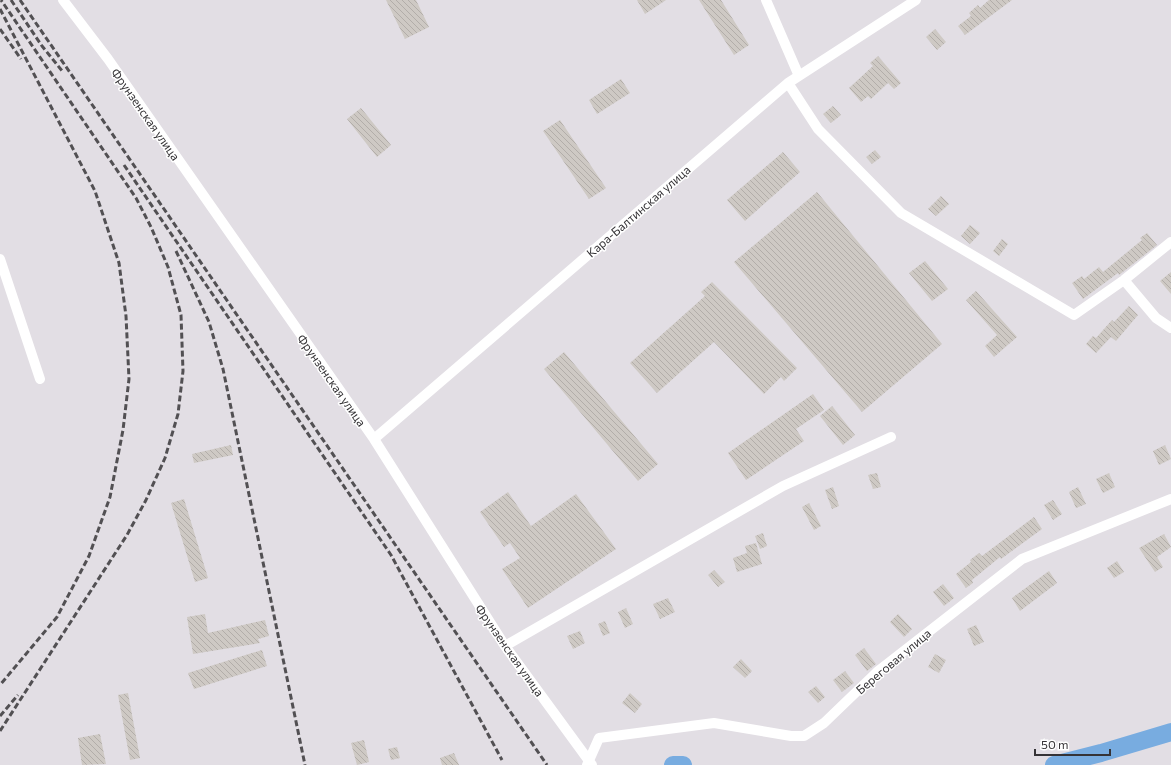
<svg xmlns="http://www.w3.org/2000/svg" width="1171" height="765" viewBox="0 0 1171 765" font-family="Commissioner,sans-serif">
<defs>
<pattern id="building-back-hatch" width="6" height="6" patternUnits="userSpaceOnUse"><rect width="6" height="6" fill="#cec9c4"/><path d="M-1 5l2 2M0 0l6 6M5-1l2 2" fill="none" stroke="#b2ada9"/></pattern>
</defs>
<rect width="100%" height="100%" fill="#e2dee4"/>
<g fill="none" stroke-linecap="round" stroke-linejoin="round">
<path stroke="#78ace0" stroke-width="18" d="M673 765H683
M1054 765 1101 753 1171 732"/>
</g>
<path fill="url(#building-back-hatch)" d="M386 0H416L429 27 405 39Z
M637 0H666L645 14Z
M699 0H721L749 45 734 55Z
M989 0H1012L965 35 958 26 971 16 969 13 978 5 980 8Z
M935 29 946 42 937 50 926 37Z
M878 56 901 83 894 89 888 83 871 99 868 96 861 102 849 88 873 66 870 63Z
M621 79 630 93 597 114 589 100Z
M833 106 841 115 831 123 823 114Z
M361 108 391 145 377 157 347 119Z
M560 120 606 188 589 199 543 131Z
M875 150 881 157 872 164 866 157Z
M783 152 800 172 745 221 727 200Z
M817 192 942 344 862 412 734 262Z
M941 196 949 204 936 216 928 209Z
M970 225 980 233 970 244 961 236Z
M1147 233 1157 245 1119 275 1118 273 1083 299 1072 283 1082 276 1084 279 1099 267 1103 272 1142 240 1140 238Z
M1002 239 1008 244 999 256 993 251Z
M925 261 948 289 932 301 909 273Z
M1171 272V294L1160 281Z
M712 282 797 368 784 381 781 377 764 394 714 342 657 393 630 363 705 296 701 292Z
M976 291 1017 337 994 357 985 346 997 335 966 300Z
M1129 306 1138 315 1116 341 1111 337 1096 353 1086 344 1093 336 1096 338 1112 320 1114 322Z
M564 352 658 464 638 481 544 369Z
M813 394 824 410 796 429 804 441 746 480 728 453Z
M832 406 855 435 843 445 820 416Z
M231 445 233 455 194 463 192 454Z
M1165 445 1171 459 1159 465 1153 451Z
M877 473 881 487 873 489 868 475Z
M1109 473 1115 487 1103 493 1096 479Z
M833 487 839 506 832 509 825 490Z
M1078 487 1086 504 1076 508 1069 492Z
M508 492 531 526 576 494 616 549 528 608 502 569 520 558 510 543 504 547 480 512Z
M184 499 208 578 195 582 171 503Z
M1053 500 1062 514 1053 520 1044 505Z
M809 503 821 526 814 530 802 507Z
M1034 517 1042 529 1001 559 1000 557 972 580 973 583 966 588 956 574 971 562 970 560 979 553 982 556Z
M763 533 767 546 760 549 755 536Z
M1164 534 1171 547 1157 557 1163 567 1155 572 1139 548Z
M756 543 762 564 737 572 733 558 747 553 745 546Z
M1117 561 1124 572 1114 578 1107 568Z
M714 570 725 582 718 587 708 575Z
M1049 571 1057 583 1020 611 1012 598Z
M943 584 954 598 944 606 933 592Z
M668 598 675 612 660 619 653 604Z
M626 608 633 624 625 628 618 612Z
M205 614 208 633 265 620 269 636 258 639 260 643 193 654 187 617Z
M898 614 912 629 904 637 890 622Z
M605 621 610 633 603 636 598 624Z
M976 625 984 642 974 646 967 629Z
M580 631 585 643 573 649 567 636Z
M864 648 876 664 867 671 855 655Z
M262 650 267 666 194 689 188 673Z
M935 654 946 660 939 673 928 667Z
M741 659 752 671 745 678 733 667Z
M845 671 854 683 842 692 833 680Z
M816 686 825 697 818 703 808 692Z
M128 693 140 758 130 760 118 695Z
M630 693 642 704 635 713 622 703Z
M100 734 106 764 82 765 78 738Z
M364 740 369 762 357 765 351 743Z
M397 747 400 758 391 760 388 749Z
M454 753 459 765H442L440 758Z"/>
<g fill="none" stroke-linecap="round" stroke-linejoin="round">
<path stroke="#fff" stroke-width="10" d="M63 0 108 59 374 439 505 646 592 765
M766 0 799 76
M788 83 818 129 901 213 1074 315 1124 280 1171 242
M0 259 40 379
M1124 280 1156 318 1171 328
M374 439 788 83 916 0
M505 646 783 486 891 437
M587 765 599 738 714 723 791 736H804L824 723 877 672 1022 559 1171 499"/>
<path stroke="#525053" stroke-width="3" stroke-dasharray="6 3" stroke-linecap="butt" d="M11 0 42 46 63 72
M20 0 547 765
M0 9 95 191 119 263 126 316 129 379 123 430 110 497 89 556 57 617 0 685
M0 29 21 59
M124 165 391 555 502 760
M176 251 209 322 223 369 305 765
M0 716 18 695
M0 731 127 535 146 500 165 458 178 414 183 371 181 315 168 267 151 227 136 198 1 0"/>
</g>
<g text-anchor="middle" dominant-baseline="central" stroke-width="3" stroke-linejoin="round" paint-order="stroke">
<g font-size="12" fill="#353336" stroke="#fff">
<text transform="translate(146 114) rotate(55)">Фрунзенская улица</text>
<text transform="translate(638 211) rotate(-41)">Кара-Балтинская улица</text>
<text transform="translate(332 380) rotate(55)">Фрунзенская улица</text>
<text transform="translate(510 650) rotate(55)">Фрунзенская улица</text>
<text transform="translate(893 661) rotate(-40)">Береговая улица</text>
</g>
</g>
<path d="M1035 749v6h75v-6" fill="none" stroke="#353336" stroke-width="2"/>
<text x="1041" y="749" font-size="12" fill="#353336" stroke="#ffffff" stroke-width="3" paint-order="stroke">50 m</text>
</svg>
